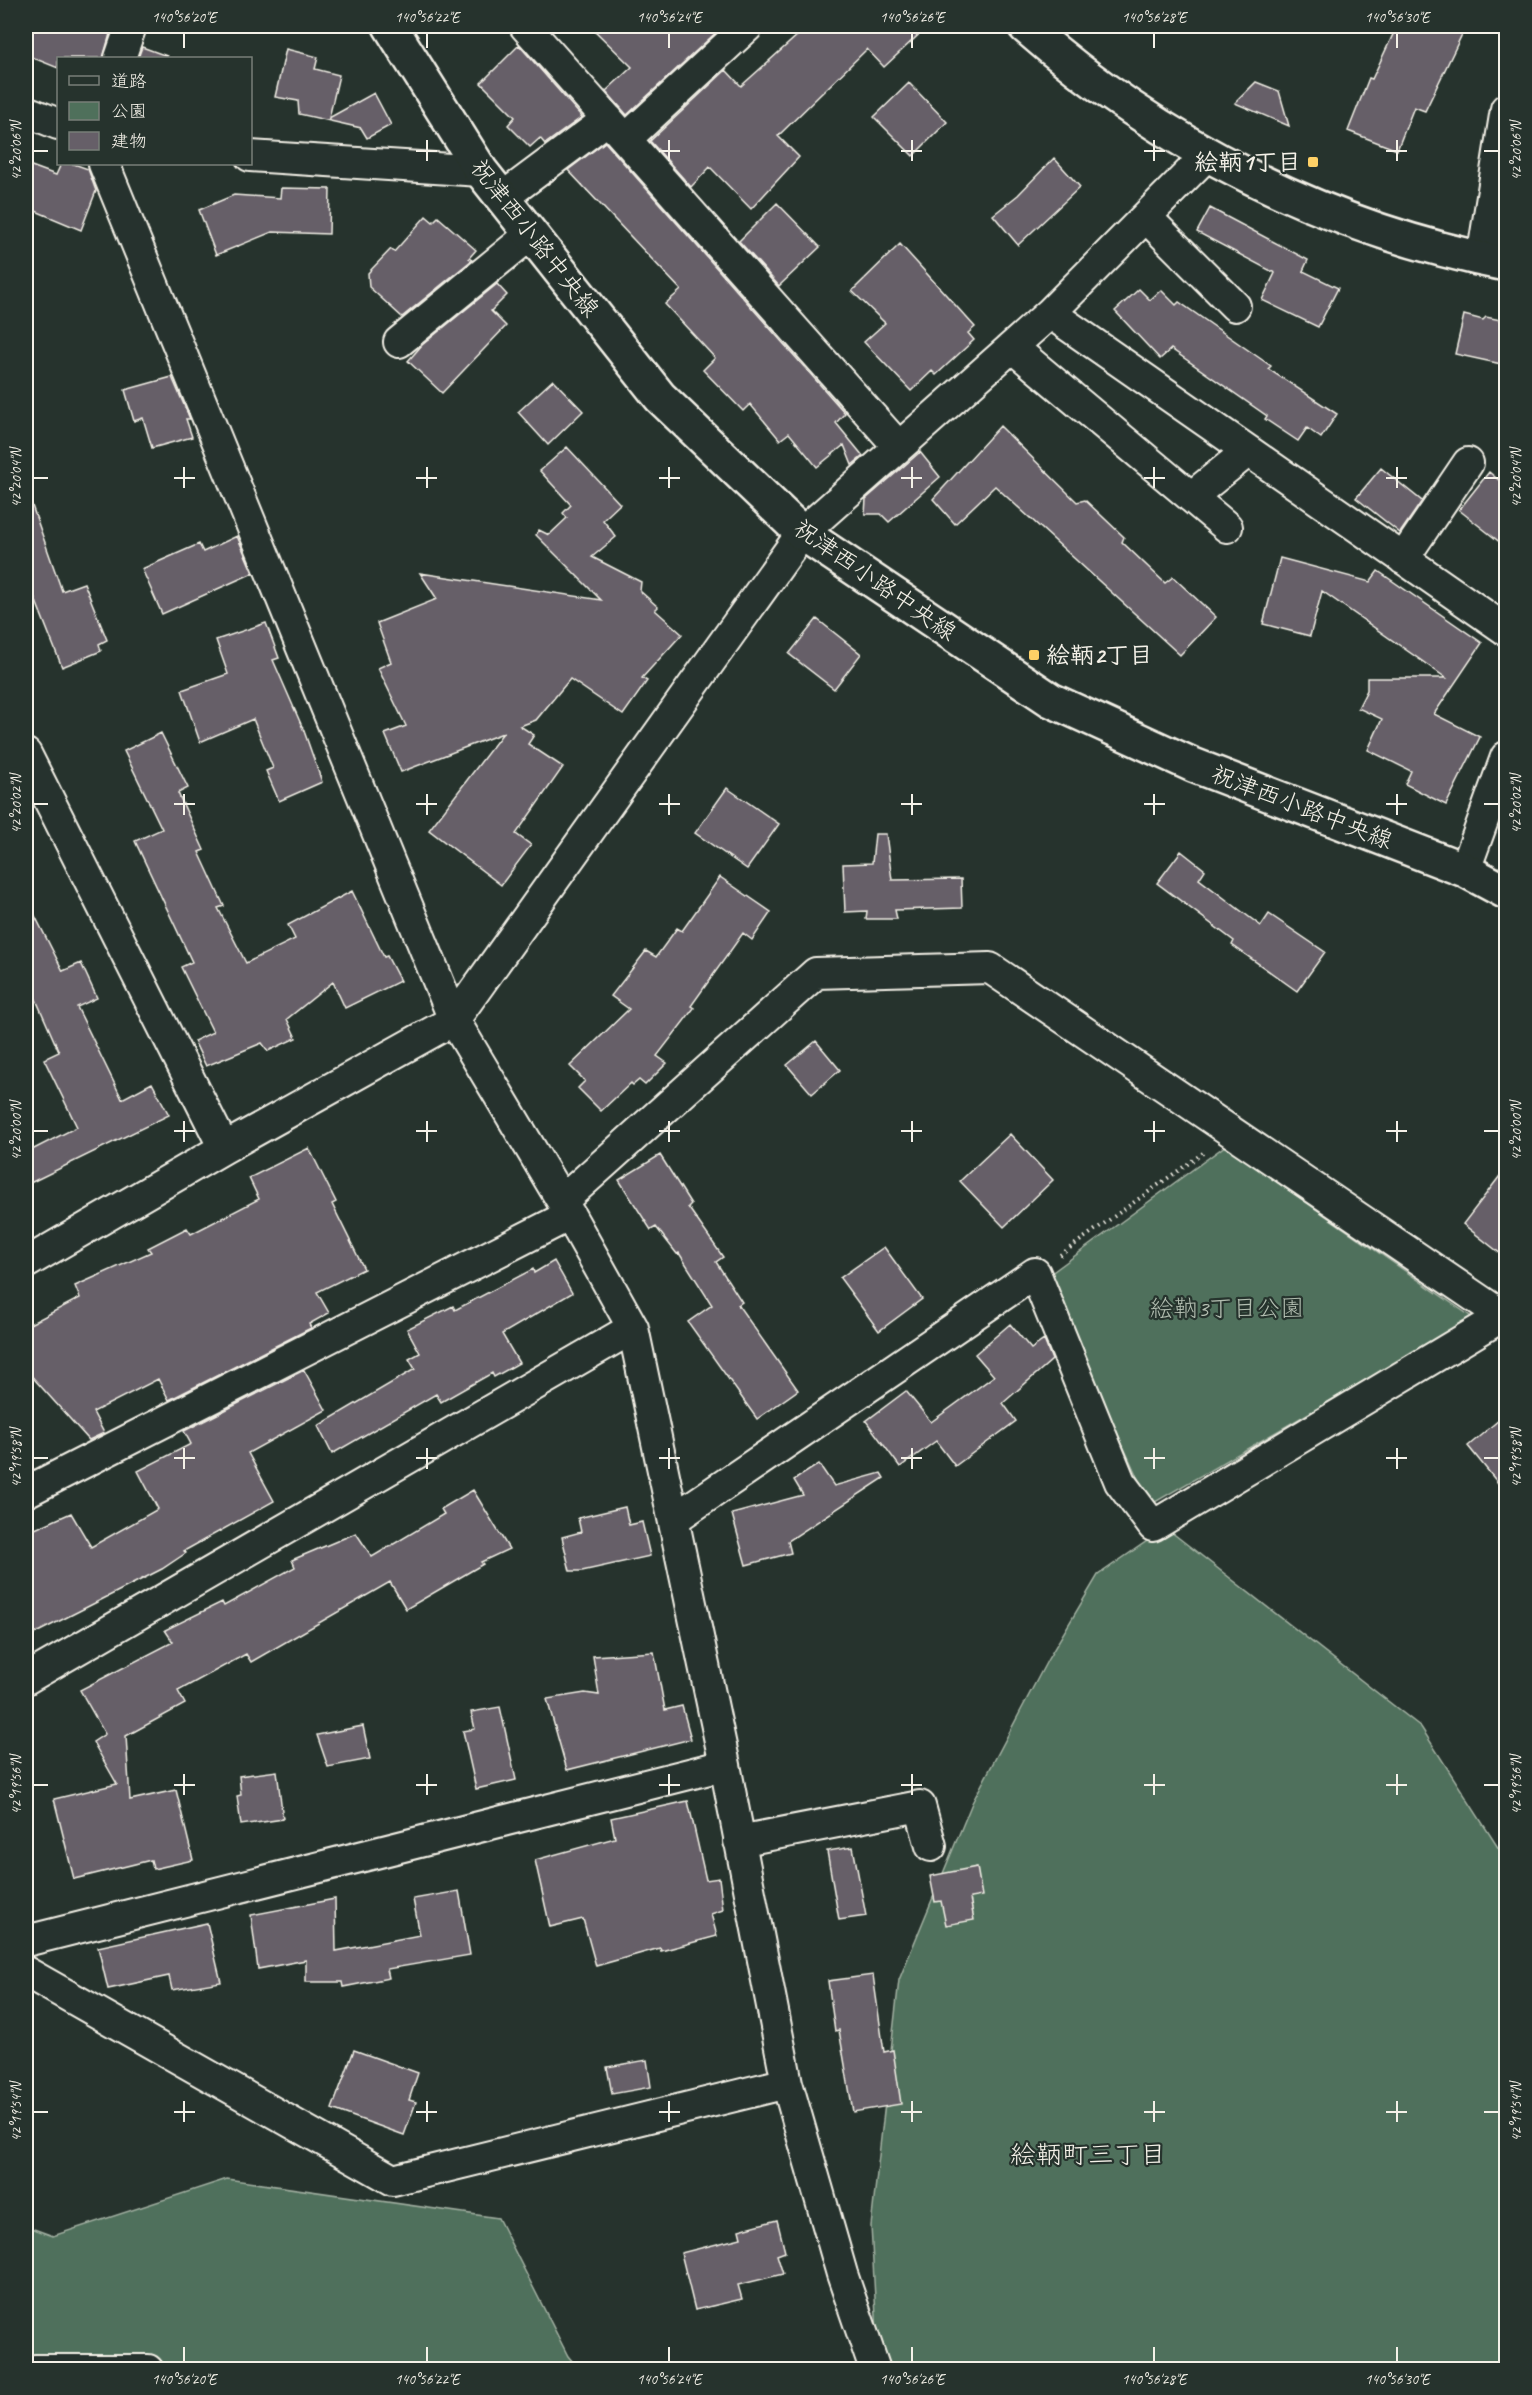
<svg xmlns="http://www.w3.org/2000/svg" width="1532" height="2395" viewBox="0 0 1532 2395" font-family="Caveat,'Klee One',sans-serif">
<rect width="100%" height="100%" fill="#26332d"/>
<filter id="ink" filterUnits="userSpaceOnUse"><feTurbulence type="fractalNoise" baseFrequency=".0167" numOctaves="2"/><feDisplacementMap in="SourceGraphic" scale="12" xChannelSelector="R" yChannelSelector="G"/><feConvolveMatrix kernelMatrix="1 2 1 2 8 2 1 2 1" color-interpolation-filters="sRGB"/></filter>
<g filter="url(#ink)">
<path fill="#4f705b" stroke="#a2b0a2" stroke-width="1.5" d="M1225 1146 1473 1318 1150 1505 1046 1277Z
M1166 1528 1421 1727 1506 1860V2369L879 2370 871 2226 899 1980 972 1803 1048 1659 1098 1575Z
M227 2179 498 2218 568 2356 579 2369H26V2226L53 2236Z"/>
<path fill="#665f68" stroke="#f4f1e8" stroke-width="1.5" d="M26 26H87L110 34 103 58H58V68L26 55Z
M590 26H723L627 115 606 91 632 67Z
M808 26H928L884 67 867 49 778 136 799 157 751 209 710 167 691 187 650 141 726 70 741 86Z
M1397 26H1466L1425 111 1414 107 1397 150 1348 131 1369 78 1372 79Z
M519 45 582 117 545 144 540 138 530 147 508 125 515 117 481 83Z
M142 47 167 56V58H138Z
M286 49 318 57 315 69 339 75 329 118 374 93 391 125 367 138 361 128 299 114 298 101 275 97Z
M1256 82 1279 91 1289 126 1235 103Z
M909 83 947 122 913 156 874 117Z
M605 142 845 413 836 423 863 456 852 465 844 445 817 467 789 433 780 440 750 404 743 411 703 370 715 358 665 304 681 290 568 170Z
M1054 158 1080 187 1018 245 993 215 1018 195Z
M26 164 56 175 61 164H74L88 169 96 191 81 230 26 207Z
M281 188 330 189 329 234 272 232 216 255 199 210 234 195 280 198Z
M777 203 820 247 779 286 739 241Z
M1210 208 1308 260 1303 271 1338 288 1318 327 1262 300 1275 273 1197 232Z
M426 216 433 222 438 217 476 250 469 258 472 260 402 317 369 287 368 273 391 249 394 252Z
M900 244 975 327 968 333 974 340 936 375 932 371 911 391 864 342 885 323 852 291Z
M497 284 507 295 491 311 506 326 442 393 408 361 422 345Z
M1139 289 1150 300 1161 290 1176 305 1179 302 1271 366 1268 369 1337 414 1321 438 1307 428 1298 441 1265 419 1267 416 1171 349 1160 359 1115 311Z
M1464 315 1483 320 1486 317 1506 321V365L1455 354Z
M172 377 190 419H186L192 437 152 448 143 418 134 421 125 390Z
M553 380 583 411 548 445 518 412Z
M1000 426 1077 502 1085 500 1124 537 1122 542 1165 583 1173 577 1216 617 1180 655 995 486 955 524 933 499Z
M567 447 620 504 603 520 616 537 592 557 641 582 640 591 658 607 655 610 682 634 642 678 647 681 623 715 570 679 536 720 520 726 534 735 528 744 563 767 516 834 531 845 501 885 429 830 503 733 401 772 385 734 406 726 378 668 391 662 377 623 437 599 420 573 601 600 536 535 539 530 549 535 567 518 563 513 571 505 540 471Z
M920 452 940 477 889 522 881 514H865L866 499Z
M1381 468 1422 501 1400 533 1356 498Z
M1489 472 1506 486V547L1459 510Z
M26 500H30L62 591 84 583 107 640 99 644 101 651 62 667 26 576Z
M237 536 253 573 162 614 142 569 199 544 203 552Z
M1280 558 1370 582 1378 571 1482 643 1434 714 1480 737 1446 805 1405 784 1411 771 1368 750 1382 719 1358 708 1367 690V678H1446L1322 591 1310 636 1263 624Z
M817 619 861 654 834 689 789 654Z
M266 623 279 658 273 660 304 731 322 782 279 801 266 771 273 768 253 719 200 742 182 690 228 674 216 640Z
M161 733 188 788 178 793 204 850 199 852 224 906 218 908 246 963 295 939 288 925 352 891 384 957 387 956 400 981 345 1008 333 982 287 1019 296 1038 268 1051 262 1043 206 1066 194 1041 213 1032 181 967 192 962 135 841 162 829 124 751Z
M727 788 779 824 747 869 695 833Z
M875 834H886L892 880 961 879 962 908 895 910 897 919H866L867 911 845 912 843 864 872 863Z
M1181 851 1205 870 1199 879 1261 926 1269 914 1325 952 1297 991 1232 945 1234 941 1157 883Z
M720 877 771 912 752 940 743 933 691 1006 694 1008 657 1056 667 1063 645 1085 639 1080 633 1085 631 1083 601 1111 578 1088 585 1081 570 1066 629 1009 611 996 646 951 656 957 677 928 682 931Z
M26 898 63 971 81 963 97 998 77 1007 122 1099 152 1083 169 1115 26 1185V1153L77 1127 44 1059 59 1052 34 995 26 998Z
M816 1041 840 1070 812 1094 787 1065Z
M1010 1134 1053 1180 1004 1227 960 1181Z
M309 1148 336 1202 332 1204 364 1269 317 1292 329 1313 309 1324 311 1328 169 1400 158 1379 93 1412 104 1433 89 1440 26 1370V1326L80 1298 75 1286 151 1252 148 1248 187 1228 191 1234 259 1199 249 1178Z
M660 1155 691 1204 688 1207 723 1257 716 1262 742 1302 738 1305 798 1390 757 1419 688 1322 712 1305 679 1253 677 1254 656 1227 651 1230 619 1180Z
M1506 1168V1258L1463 1224Z
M884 1247 922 1299 879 1331 840 1278Z
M554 1261 572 1293 502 1334 519 1363 494 1377 492 1373 441 1402 436 1394 332 1454 318 1426 415 1369 409 1359 420 1353 407 1329 453 1306 455 1310 533 1269 534 1273Z
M1010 1324 1031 1349 1044 1340 1052 1360 1003 1403 1016 1421 955 1466 936 1441 900 1467 866 1421 906 1391 931 1422 994 1376 975 1354Z
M304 1370 326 1410 248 1453 274 1501 184 1551 186 1553 162 1569 26 1638V1533L71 1513 91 1547 158 1509 138 1471 191 1444 184 1431Z
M1506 1414V1493L1468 1446Z
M819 1464 834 1486 881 1473 884 1478 788 1541 791 1553 746 1565 732 1514 803 1495 794 1480Z
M473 1490 509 1549 481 1562 483 1564 406 1609 390 1582 251 1662 246 1654 178 1691 185 1704 126 1736 130 1800 176 1790 193 1860 153 1869 151 1860 74 1879 54 1799 117 1784 93 1742 105 1734 80 1690 173 1642 165 1630 222 1602 224 1606 295 1567 292 1560 356 1533 372 1557 444 1514 441 1509Z
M625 1507 629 1525 642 1522 650 1556 582 1571H570L562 1537 581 1532 578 1518Z
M654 1652 665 1710 682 1706 691 1739 567 1770 547 1699 585 1693 599 1695 593 1656Z
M500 1707 516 1780 476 1789 463 1731 475 1729 471 1712Z
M363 1726 370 1759 328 1767 317 1735Z
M277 1771 283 1819 241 1825 237 1796 241 1795 239 1776Z
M688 1801 706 1880 719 1878 723 1910 711 1914 717 1936 661 1951 660 1948 596 1966 583 1919 550 1927 535 1860 615 1838 611 1818Z
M853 1847 866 1916 839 1920 827 1851Z
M977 1867 982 1896 970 1898 974 1920 946 1925 941 1901 935 1902 930 1876Z
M459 1891 470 1955 387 1969 389 1978 343 1987 342 1982H306V1960L258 1969 251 1915 335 1899 336 1951 420 1935 413 1899Z
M207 1923 221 1982 172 1990 169 1976 108 1989 98 1947Z
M873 1975 884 2052 893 2050 901 2104 853 2112 839 2030 835 2031 828 1981Z
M354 2050 418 2073 409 2100 416 2102 404 2135 332 2109Z
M647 2060 651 2087 612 2094 607 2067Z
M777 2220 785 2252 777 2255 783 2274 738 2285 742 2299 695 2310 681 2253 741 2238 739 2230Z"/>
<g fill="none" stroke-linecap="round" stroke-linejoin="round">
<g stroke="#f4f1e8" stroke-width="34">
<path id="minor" d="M525 26 898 446
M120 58 131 26
M26 111 58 124
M626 139 748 26
M250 156 481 171
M104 164 454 1020 562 1201 633 1328 725 1765 787 2083 842 2274 875 2370
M502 198 608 119
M1146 217 1235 306
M1482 259 1506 109
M1050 313 1506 630
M399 342 531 234
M1012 347 1227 527
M1191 497 1248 451
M1403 559 1468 463
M26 754 224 1148
M1465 870 1506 757
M562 1201 816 973 990 968 1503 1316 1506 1314
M26 1263 224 1148 454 1020 802 533 1050 313 1207 155
M26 1492 570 1215
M674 1519 1035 1273 1120 1482 1153 1526 1503 1316 1506 1320
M26 1679 633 1328
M739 1841 920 1806 931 1846
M26 1941 725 1765
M26 1972 393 2180 787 2083
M35 2370H148"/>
</g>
<g stroke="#f4f1e8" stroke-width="38">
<path id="secondary" d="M390 26 481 171 660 397 802 533 1051 700 1193 765 1465 870 1506 892
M1025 26C1159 144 1330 230 1506 264"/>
</g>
<path stroke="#f4f1e8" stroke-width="4" stroke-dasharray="1.5 4.5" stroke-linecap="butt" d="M1060 1255 1203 1153"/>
<use href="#minor" stroke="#26332d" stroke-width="30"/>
<use href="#secondary" stroke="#26332d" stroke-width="33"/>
</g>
</g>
<path fill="none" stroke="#f4f1e8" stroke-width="2" d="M184 33V48M427 33V48M669 33V48M912 33V48M1154 33V48M1397 33V48M427 140V161M669 140V161M912 140V161M1154 140V161M1397 140V161M33 151H48M416 151H437M659 151H680M901 151H922M1144 151H1165M1386 151H1407M1484 151H1499M184 467V488M427 467V488M669 467V488M912 467V488M1154 467V488M1397 467V488M33 478H48M174 478H195M416 478H437M659 478H680M901 478H922M1144 478H1165M1386 478H1407M1484 478H1499M184 794V815M427 794V815M669 794V815M912 794V815M1154 794V815M1397 794V815M33 804H48M174 804H195M416 804H437M659 804H680M901 804H922M1144 804H1165M1386 804H1407M1484 804H1499M184 1121V1142M427 1121V1142M669 1121V1142M912 1121V1142M1154 1121V1142M1397 1121V1142M33 1131H48M174 1131H195M416 1131H437M659 1131H680M901 1131H922M1144 1131H1165M1386 1131H1407M1484 1131H1499M184 1448V1469M427 1448V1469M669 1448V1469M912 1448V1469M1154 1448V1469M1397 1448V1469M33 1458H48M174 1458H195M416 1458H437M659 1458H680M901 1458H922M1144 1458H1165M1386 1458H1407M1484 1458H1499M184 1774V1795M427 1774V1795M669 1774V1795M912 1774V1795M1154 1774V1795M1397 1774V1795M33 1785H48M174 1785H195M416 1785H437M659 1785H680M901 1785H922M1144 1785H1165M1386 1785H1407M1484 1785H1499M184 2101V2122M427 2101V2122M669 2101V2122M912 2101V2122M1154 2101V2122M1397 2101V2122M33 2112H48M174 2112H195M416 2112H437M659 2112H680M901 2112H922M1144 2112H1165M1386 2112H1407M1484 2112H1499M184 2347V2362M427 2347V2362M669 2347V2362M912 2347V2362M1154 2347V2362M1397 2347V2362"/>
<g fill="#ffd166" stroke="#26332d" stroke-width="2">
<rect x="1307" y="156" width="12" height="12" rx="3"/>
<rect x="1028" y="649" width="12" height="12" rx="3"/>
</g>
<g text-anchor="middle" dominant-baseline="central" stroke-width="4.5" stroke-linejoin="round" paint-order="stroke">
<g font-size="24" font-weight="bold" fill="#f4f1e8" stroke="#26332d" text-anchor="end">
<text x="1301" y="162">絵鞆1丁目</text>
<text x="1046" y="655" text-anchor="start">絵鞆2丁目</text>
</g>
<g font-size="24" fill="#f4f1e8" stroke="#26332d">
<text transform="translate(535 238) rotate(52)">祝津西小路中央線</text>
<text transform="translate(875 580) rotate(35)">祝津西小路中央線</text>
<text transform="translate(1302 807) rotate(21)">祝津西小路中央線</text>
</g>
<g font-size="24" fill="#b2bdb0" stroke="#26332d">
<text x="1227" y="1308">絵靹3丁目公園</text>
</g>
<g font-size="26" fill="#f4f1e8" stroke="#26332d">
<text x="1088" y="2154">絵鞆町三丁目</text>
</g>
</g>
<rect width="1532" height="2395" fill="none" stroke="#26332d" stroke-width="66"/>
<rect x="57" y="57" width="195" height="108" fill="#26332d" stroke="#787f78" stroke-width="1.5"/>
<rect x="69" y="76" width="30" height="9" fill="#26332d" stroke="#787f78" stroke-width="1.5"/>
<text x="111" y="87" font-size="18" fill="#f4f1e8">道路</text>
<rect x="69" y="102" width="30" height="18" fill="#4f705b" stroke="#787f78" stroke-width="1.5"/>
<text x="111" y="117" font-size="18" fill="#f4f1e8">公園</text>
<rect x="69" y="132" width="30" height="18" fill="#665f68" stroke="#787f78" stroke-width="1.5"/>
<text x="111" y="147" font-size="18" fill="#f4f1e8">建物</text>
<rect x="33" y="33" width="1466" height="2329" fill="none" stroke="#f4f1e8" stroke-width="2"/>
<g font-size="15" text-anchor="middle" fill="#f4f1e8">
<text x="184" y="22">140°56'20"E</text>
<text x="427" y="22">140°56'22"E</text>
<text x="669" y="22">140°56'24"E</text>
<text x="912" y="22">140°56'26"E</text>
<text x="1154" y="22">140°56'28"E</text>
<text x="1397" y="22">140°56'30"E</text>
<text transform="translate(16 151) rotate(-90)" y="5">42°20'06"N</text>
<text transform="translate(1516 151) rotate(-90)" y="5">42°20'06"N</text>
<text transform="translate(16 478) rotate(-90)" y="5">42°20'04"N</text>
<text transform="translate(1516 478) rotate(-90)" y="5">42°20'04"N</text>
<text transform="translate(16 804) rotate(-90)" y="5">42°20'02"N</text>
<text transform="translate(1516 804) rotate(-90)" y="5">42°20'02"N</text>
<text transform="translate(16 1131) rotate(-90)" y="5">42°20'00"N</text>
<text transform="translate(1516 1131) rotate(-90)" y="5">42°20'00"N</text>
<text transform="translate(16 1458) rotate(-90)" y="5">42°19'58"N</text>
<text transform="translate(1516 1458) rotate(-90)" y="5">42°19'58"N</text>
<text transform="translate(16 1785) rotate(-90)" y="5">42°19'56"N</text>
<text transform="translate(1516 1785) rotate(-90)" y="5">42°19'56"N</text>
<text transform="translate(16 2112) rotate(-90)" y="5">42°19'54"N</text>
<text transform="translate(1516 2112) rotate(-90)" y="5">42°19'54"N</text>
<text x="184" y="2384">140°56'20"E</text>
<text x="427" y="2384">140°56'22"E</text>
<text x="669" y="2384">140°56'24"E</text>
<text x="912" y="2384">140°56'26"E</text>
<text x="1154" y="2384">140°56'28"E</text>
<text x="1397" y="2384">140°56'30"E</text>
</g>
</svg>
